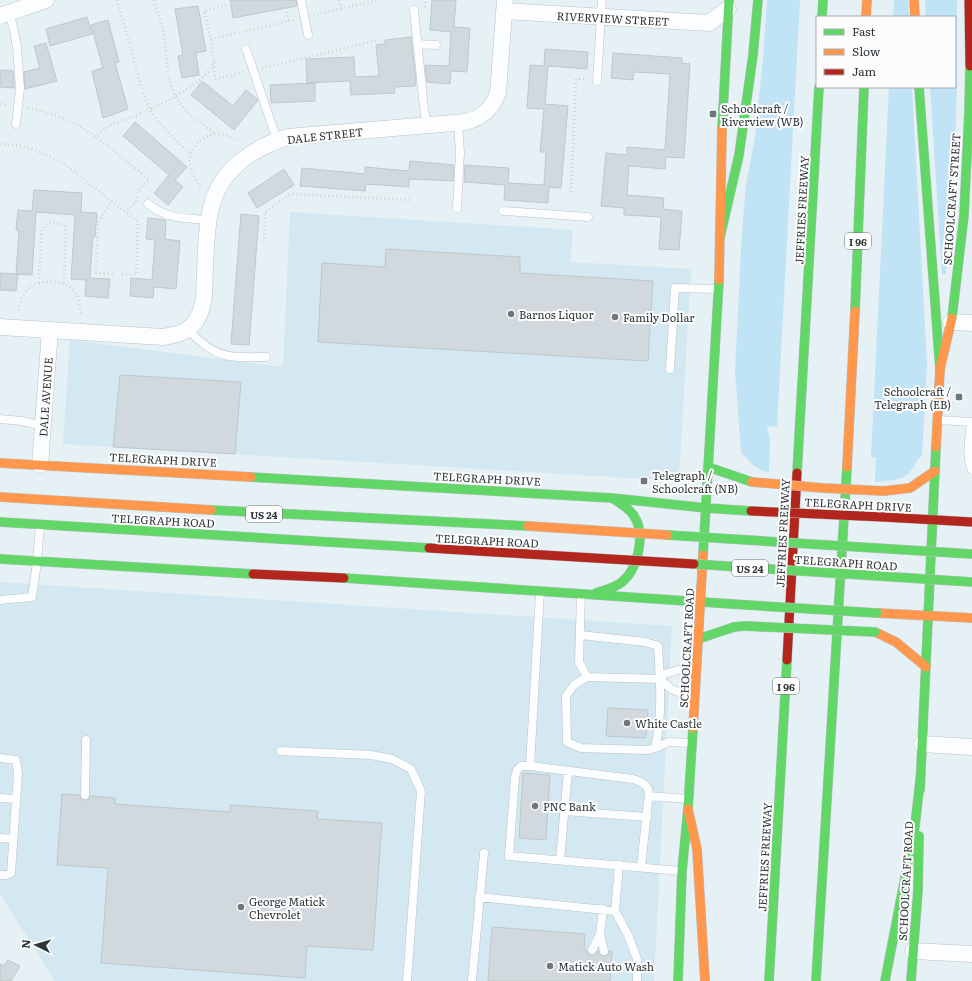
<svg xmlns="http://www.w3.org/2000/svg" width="972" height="981" viewBox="0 0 972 981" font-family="Literata,serif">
<rect width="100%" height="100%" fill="#e6f1f6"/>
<path fill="#d4e8f1" d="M290 212 573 230 570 262 691 269 679 481 63 444 70 340 283 367Z
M0 582 672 626 654 981H55L0 894Z"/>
<path fill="#c0e3f5" d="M767 0H800L777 427 767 426 770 440 769 472 762 471 753 465 741 452 735 371 742 231 746 186 755 136 763 59Z
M894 0H908L909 17H893Z
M925 0H957V83L955 149 946 274H942L930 87H955V17H926Z
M889 87H912L927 364 922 456C915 460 915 468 909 473 901 481 885 481 875 482L876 458 871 457Z"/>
<path fill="#d1d9de" stroke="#bec7cb" d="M230 0H296L297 6 233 18Z
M432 0H456L454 27 470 28 467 72 451 71 450 84 427 82 425 65 449 66 451 32 430 30Z
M198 6 206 51 196 53 199 75 182 78 178 56 183 55 175 9Z
M87 17 92 34 50 46 46 29Z
M108 20 119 62 115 63 128 109 103 118 92 71 103 68 91 25Z
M411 37 416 82 415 86 394 87 395 93 351 95 350 81 307 83 306 59 354 57 355 77 379 76 376 45 385 44V40Z
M46 43 57 81 25 89 24 72 40 68 34 46Z
M545 49 588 52 587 69 548 66 545 104 568 106 561 188 549 187 548 203 504 200 505 185 464 182 465 165 509 168 508 183 544 185 546 152H540L544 109 527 108 530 65 544 66Z
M613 53 682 58V63L690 64 684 158 666 157 665 169 629 166 627 195 664 198 663 209 682 211 679 250 659 249 661 217 624 215V208L601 206 606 153 627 155V147L665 150 670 74 634 72 633 80 611 78Z
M0 70 13 71 14 88 0 87Z
M202 81 233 106 246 90 258 100 234 130 191 95Z
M315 83V101L271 103 270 85Z
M135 122 187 167 175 180 183 187 168 205 154 193 169 175 123 136Z
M410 161 454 165 453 181 409 179V187L366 184 365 191 300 186 302 168 365 174V167L409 171Z
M284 169 294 185 257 208 248 193Z
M34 190 82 193 81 212 97 213 95 237 93 236 90 278 110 279 108 298 85 296 86 280 71 279 75 215 36 212 32 275 16 274 19 231 16 230 18 210 32 211Z
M241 214 259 216 249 345 231 344Z
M148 218 166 220 165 239 180 241 176 289 154 287 153 298 130 296 131 278 152 280 155 240 146 239Z
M386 249 520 257V273L653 281 648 361 318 342 322 263 385 267Z
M0 273 18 274 16 291 0 290Z
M120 375 241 382 235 454 113 447Z
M608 708 648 710 646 738 606 736Z
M523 773 550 775 546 840 519 838Z
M62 794 80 795V798L85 800H88L90 796 115 798V804L230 812V805L318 811 317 819 382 823 373 950 307 946 305 978 101 963 108 868 57 865Z
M492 927 585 934 584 950H587L589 955H595L598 951 600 955 605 956 608 955 609 951 612 952 610 981H488Z
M8 960 20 966 11 981H0V964L4 966Z"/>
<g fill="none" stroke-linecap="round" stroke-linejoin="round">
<g stroke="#bac2c7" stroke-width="9">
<path id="lane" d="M301 0 308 35
M414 10 424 108 427 125
M9 13 13 26 17 47 20 88 16 124
M417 44 436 45
M246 49 277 140
M597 81 602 0
M148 204C169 220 184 218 208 220
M457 208 460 153 458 122
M503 211 588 217
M188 329C198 341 213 353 229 356 241 358 254 357 266 357
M670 369 675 288 718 289
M0 419 22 421 43 426
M938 420 972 422
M971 422C970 438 965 456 972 470
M581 594 579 662 587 677 660 679
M0 600 32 597 37 562 40 525
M580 635 645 642 658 646C660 678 663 716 655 748L648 750 581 748 567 742 566 696 574 685 587 677
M693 698 671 689 660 679 665 674 694 665
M655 748 669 742 691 743
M281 751 371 755 392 759 411 769 421 791 407 981
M0 758 16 760 18 773 11 873 6 875H0
M530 766 540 591
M85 795 86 740
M649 796 688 799
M0 798 16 799
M564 811 647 817
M0 838 13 839
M560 860 568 771
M619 865 615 911 628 935 637 959V981
M641 867 649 793C648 784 641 782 633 779L530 766H521L517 770 515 777 509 856 681 871
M479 897 615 911
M600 934 604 951
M592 950 600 934 603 909
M472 981 484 853"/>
</g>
<g stroke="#bac2c7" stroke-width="17">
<path id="street" d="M504 11 709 23 728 9
M0 16 46 0
M951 322 972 323
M0 327 163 337C176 335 190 332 197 319 206 304 204 286 205 269 206 249 206 228 211 208 220 170 252 148 288 137L465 122C482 118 492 109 498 93L505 0
M40 465 50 330
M922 744 972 747
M913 951 972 954"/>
</g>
<g stroke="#bac2c7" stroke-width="10">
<path id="fast" d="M822 17 823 0
M919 87 940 369
M722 129 729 0
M720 237 739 155 753 55 758 0
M855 311 864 87
M952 318 964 215 969 112 970 66
M708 467 752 482
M797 473 819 87
M251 477 612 498 706 508 751 511
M211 510 528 526
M0 522 429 548
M703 555 719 280
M0 559 253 574
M344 578 747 605
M596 593C604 590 615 588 622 582 638 569 646 534 634 516 629 508 620 503 612 498
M698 639 734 627 745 626
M920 790 936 447
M678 981 682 871 688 809 693 728
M769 981 787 660
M816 981 847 467
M885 981 915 826 921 772
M911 981 918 890 919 836"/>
</g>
<g stroke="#bac2c7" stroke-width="10">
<path id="slow" d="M914 0 915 17
M866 17 867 0
M719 280 722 129
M936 447 940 369 952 318
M0 463 251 477
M847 467 855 311
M884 491 910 488 935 471
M0 497 211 510
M877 613 972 618
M875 632 896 642 926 667
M693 728 703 555
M688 809 697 849 705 981"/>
</g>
<g stroke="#bac2c7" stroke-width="10">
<path id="jam" d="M969 0 970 66
M883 517 972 522
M429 548 527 554
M253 574 344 578
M787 660 797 473"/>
</g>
<path stroke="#cfd2d3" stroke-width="2.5" stroke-dasharray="1 3" stroke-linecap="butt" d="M117 0 144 96C153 121 172 136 190 154
M154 0 164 34 168 74 175 97 187 112 216 134
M284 0 289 21
M339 0 341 9
M226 5 204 11 211 39 215 79 244 72
M425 7V0
M313 15 378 0
M211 39 294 20
M262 68 379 40
M0 104 7 105
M28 108C44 111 60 116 75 124 99 136 127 162 149 180L138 191 136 202 125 212
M94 137C99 133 104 129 109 126 117 122 125 120 132 117 155 107 209 84 216 58
M0 144 16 145 33 149 63 163 138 222 136 275 120 274
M200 187C189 170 183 153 202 139 206 136 210 134 216 134 224 134 231 137 238 140
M571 192 576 79H587
M112 201 98 222 96 273 113 274
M264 243 265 212 289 195 292 194 411 200
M39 283 42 229C48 219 57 222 66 227L64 284
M18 310C20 303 22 295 27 290 37 278 65 279 75 292 79 298 80 307 81 314"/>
<use href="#lane" stroke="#fbfdfe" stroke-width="8"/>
<use href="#street" stroke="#fbfdfe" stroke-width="16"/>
<use href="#fast" stroke="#63d668" stroke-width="9"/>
<use href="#slow" stroke="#ff974d" stroke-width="9"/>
<use href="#jam" stroke="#b3261e" stroke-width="9"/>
<g stroke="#bac2c7" stroke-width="10" stroke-linecap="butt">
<path id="fast-bridge" d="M667 535 972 554
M694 564 972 582
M747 605 877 613
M745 626 875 632"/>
</g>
<g stroke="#bac2c7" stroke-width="10" stroke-linecap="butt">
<path id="slow-bridge" d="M752 482 823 488 884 491
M528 526 667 535"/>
</g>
<g stroke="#bac2c7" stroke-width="10" stroke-linecap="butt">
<path id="jam-bridge" d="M751 511 883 517
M527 554 694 564"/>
</g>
<use href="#fast-bridge" stroke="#63d668" stroke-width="9"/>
<use href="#slow-bridge" stroke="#ff974d" stroke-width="9"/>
<use href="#jam-bridge" stroke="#b3261e" stroke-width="9"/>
</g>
<g fill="#6e777b" stroke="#fcfcfc" stroke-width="1.5">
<rect x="709" y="110" width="8" height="8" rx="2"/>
<circle cx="511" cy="314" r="4"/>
<circle cx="615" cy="317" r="4"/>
<rect x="955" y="393" width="8" height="8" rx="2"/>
<rect x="640" y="477" width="8" height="8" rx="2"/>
<circle cx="627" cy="723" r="4"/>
<circle cx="535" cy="806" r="4"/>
<circle cx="241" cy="907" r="4"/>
<circle cx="550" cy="966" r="4"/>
</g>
<g text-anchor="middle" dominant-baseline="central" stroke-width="4" stroke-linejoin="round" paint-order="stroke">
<g fill="#fcfcfc" stroke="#6c7174" stroke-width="1">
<rect x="845" y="233" width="26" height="16" rx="3"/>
<rect x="246" y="506" width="36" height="16" rx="3"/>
<rect x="732" y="560" width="36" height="16" rx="3"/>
<rect x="773" y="678" width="26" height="16" rx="3"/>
</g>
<g font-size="10" font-weight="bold" fill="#2e3539">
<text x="858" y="241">I 96</text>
<text x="264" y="514">US 24</text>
<text x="750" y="568">US 24</text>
<text x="786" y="686">I 96</text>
</g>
<g font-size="11" fill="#2e3539" stroke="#fcfcfc">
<text transform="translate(613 18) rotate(3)">RIVERVIEW STREET</text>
<text transform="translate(325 135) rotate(-6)">DALE STREET</text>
<text transform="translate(951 199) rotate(-86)">SCHOOLCRAFT STREET</text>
<text transform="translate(801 210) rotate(-87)">JEFFRIES FREEWAY</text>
<text transform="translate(45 397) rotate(-86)">DALE AVENUE</text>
<text transform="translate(163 459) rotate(3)">TELEGRAPH DRIVE</text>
<text transform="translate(487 478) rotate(3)">TELEGRAPH DRIVE</text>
<text transform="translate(858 504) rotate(3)">TELEGRAPH DRIVE</text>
<text transform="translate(163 520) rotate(3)">TELEGRAPH ROAD</text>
<text transform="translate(782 533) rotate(-87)">JEFFRIES FREEWAY</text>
<text transform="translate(487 540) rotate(3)">TELEGRAPH ROAD</text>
<text transform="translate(846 562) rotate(4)">TELEGRAPH ROAD</text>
<text transform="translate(686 648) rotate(-87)">SCHOOLCRAFT ROAD</text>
<text transform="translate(764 857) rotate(-87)">JEFFRIES FREEWAY</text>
<text transform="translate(905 881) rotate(-87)">SCHOOLCRAFT ROAD</text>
</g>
<g font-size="11" fill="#2e3539" stroke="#fcfcfc" text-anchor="start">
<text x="721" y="108">Schoolcraft /<tspan x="721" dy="13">Riverview (WB)</tspan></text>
<text x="519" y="314">Barnos Liquor</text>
<text x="623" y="317">Family Dollar</text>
<text x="951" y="391" text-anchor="end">Schoolcraft /<tspan x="951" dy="13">Telegraph (EB)</tspan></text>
<text x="652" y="475">Telegraph /<tspan x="652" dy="13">Schoolcraft (NB)</tspan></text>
<text x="635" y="723">White Castle</text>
<text x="543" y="806">PNC Bank</text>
<text x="249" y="901">George Matick<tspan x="249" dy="13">Chevrolet</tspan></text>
<text x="558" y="966">Matick Auto Wash</text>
</g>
</g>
<rect x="816" y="16" width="140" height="72" fill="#fcfcfc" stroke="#aaacae"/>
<rect x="824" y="29" width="20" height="6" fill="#63d668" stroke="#aaacae"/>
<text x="852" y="36" font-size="12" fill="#2e3539">Fast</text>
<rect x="824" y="49" width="20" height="6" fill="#ff974d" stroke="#aaacae"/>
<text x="852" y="56" font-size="12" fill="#2e3539">Slow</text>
<rect x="824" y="69" width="20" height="6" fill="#b3261e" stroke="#aaacae"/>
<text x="852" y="76" font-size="12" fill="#2e3539">Jam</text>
<g transform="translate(36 945) rotate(275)" stroke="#fcfcfc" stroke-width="3" paint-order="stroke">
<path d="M0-3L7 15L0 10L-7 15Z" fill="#2e3539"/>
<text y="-6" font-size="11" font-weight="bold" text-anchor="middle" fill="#2e3539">N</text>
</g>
</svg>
